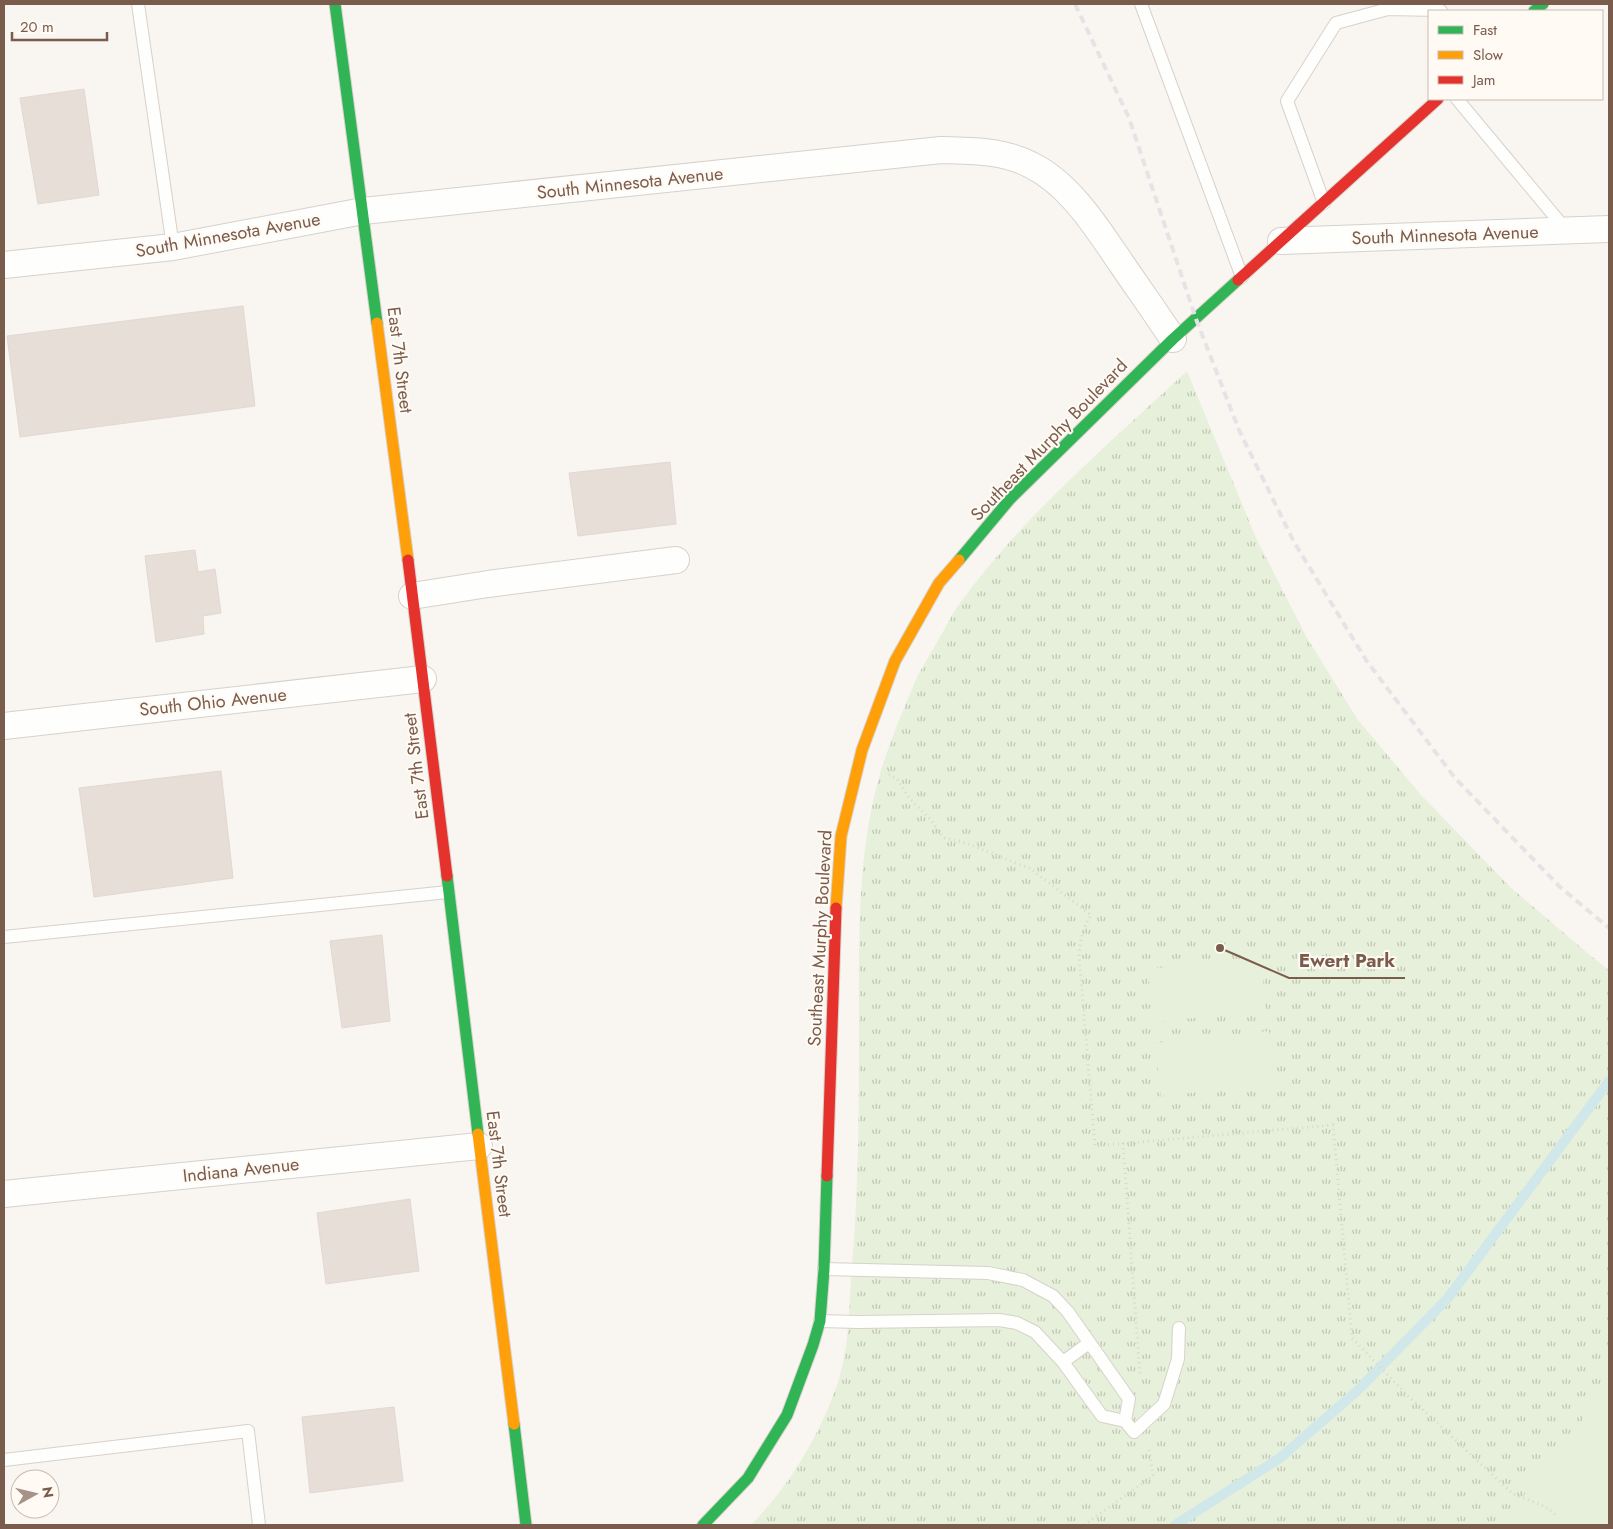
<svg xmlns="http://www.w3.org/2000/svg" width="1613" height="1529" viewBox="0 0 1613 1529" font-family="Jost,sans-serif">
<defs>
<pattern id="park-tufts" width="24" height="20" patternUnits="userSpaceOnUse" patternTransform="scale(1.25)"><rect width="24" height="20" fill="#e7f0db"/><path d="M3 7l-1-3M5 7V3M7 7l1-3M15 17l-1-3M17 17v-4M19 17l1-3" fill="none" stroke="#c0c6b4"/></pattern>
</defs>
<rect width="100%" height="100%" fill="#f9f5f0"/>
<path fill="url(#park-tufts)" d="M1187 371 1256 538 1307 638 1358 720 1421 795 1510 887 1591 956 1609 970V1525H751C790 1485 820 1435 838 1382 850 1345 849 1304 852 1266 859 1184 859 1101 859 1019 859 935 857 848 882 767 891 739 903 710 915 682 922 666 932 652 940 637 947 626 952 613 960 603 1023 516 1109 444 1187 371Z"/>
<path fill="#e7f0db" d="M1261 958 1266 1011 1153 1022 1148 969Z
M1269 1031 1274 1084 1161 1096 1155 1043Z
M1609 1356V1525H1508L1532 1480 1581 1422 1598 1391Z"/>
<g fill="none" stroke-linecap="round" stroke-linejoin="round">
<path stroke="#d0e8ea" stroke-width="10" d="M1175 1525 1280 1458 1357 1391 1448 1298 1609 1081"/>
</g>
<path fill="#e6ded7" stroke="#e2d8d2" d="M84 89 99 195 38 204 20 98Z
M243 306 255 406 20 437 7 336Z
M670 462 676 524 578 536 569 473Z
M195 550 198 572 215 569 221 613 203 616 204 634 156 642 145 556Z
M221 771 233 878 94 897 79 788Z
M382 935 390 1021 342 1028 330 941Z
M410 1199 419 1271 326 1284 317 1213Z
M394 1407 403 1481 310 1493 302 1417Z"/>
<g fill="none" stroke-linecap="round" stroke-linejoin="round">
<g stroke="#d7d1cb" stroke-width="14">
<path id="lane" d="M138 4 173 247
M1141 4 1242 277
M1457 99 1567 231
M1324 203 1287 101 1336 23 1388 9 1438 10 1441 11
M4 937 448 892
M820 1321 858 1322 999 1320 1017 1323 1035 1332 1063 1362 1102 1416 1125 1421 1129 1399 1068 1312 1053 1296 1023 1280 988 1273 824 1269
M1063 1362 1089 1343
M1125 1421 1134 1432 1164 1404 1178 1359 1179 1328
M4 1460 248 1431 259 1525"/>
</g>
<g stroke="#d7d1cb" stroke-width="28">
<path id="street" d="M1281 241 1609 229
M4 265 173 247 363 211 941 150C972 151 1002 150 1031 165 1070 184 1097 228 1121 263 1138 288 1156 313 1173 339
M412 596 488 584 676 560
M4 726 423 679
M4 1194 479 1146"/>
</g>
<g stroke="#d9d2cb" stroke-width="13">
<path id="fast" d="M335 4 377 323
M1534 11 1543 4
M959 560 1010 499 1173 339 1238 280
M447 876 478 1134
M514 1424 526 1525
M703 1525 748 1478 787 1415 813 1345 820 1321 824 1269 827 1176"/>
</g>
<g stroke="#d9d2cb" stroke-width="13">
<path id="slow" d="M377 323 408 560
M836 908 841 836 862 750 895 661 939 583 959 560
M478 1134 514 1424"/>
</g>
<g stroke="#d9d2cb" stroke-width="13">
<path id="jam" d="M1238 280 1438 99
M408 560 447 876
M827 1176 836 908"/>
</g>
<path stroke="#dcd5d0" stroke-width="3" stroke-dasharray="1 4" stroke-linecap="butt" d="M889 774 897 779 910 799 931 820 941 834 945 838 966 843 1031 869 1091 915C1083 928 1080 940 1079 955L1095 1146 1333 1125 1352 1338 1407 1395 1513 1494 1544 1506 1556 1515
M1123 1143 1140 1375
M1084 1525 1153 1476 1149 1449"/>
<use href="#lane" stroke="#fefefd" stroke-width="12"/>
<use href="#street" stroke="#fefefd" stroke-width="26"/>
<use href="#fast" stroke="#30b455" stroke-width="11"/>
<use href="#slow" stroke="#ff9f0a" stroke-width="11"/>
<use href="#jam" stroke="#e5322d" stroke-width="11"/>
<path stroke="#e6e3e7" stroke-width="4" stroke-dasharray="8 5" stroke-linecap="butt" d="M1075 4 1129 118 1196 319 1239 430 1294 542 1366 660 1455 778 1560 887 1609 928"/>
</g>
<g text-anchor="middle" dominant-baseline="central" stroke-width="4" stroke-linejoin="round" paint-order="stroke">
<g font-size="18" fill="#7a5c4d" stroke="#fffaf3">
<text transform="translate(630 183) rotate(-6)">South Minnesota Avenue</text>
<text transform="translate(228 235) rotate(-10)">South Minnesota Avenue</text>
<text transform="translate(1445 235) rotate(-2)">South Minnesota Avenue</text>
<text transform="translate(400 360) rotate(83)">East 7th Street</text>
<text transform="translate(1049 440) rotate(-46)">Southeast Murphy Boulevard</text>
<text transform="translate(213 702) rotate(-6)">South Ohio Avenue</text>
<text transform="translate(416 766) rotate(-97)">East 7th Street</text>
<text transform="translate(820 938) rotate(-87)">Southeast Murphy Boulevard</text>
<text transform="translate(499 1164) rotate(83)">East 7th Street</text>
<text transform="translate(241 1170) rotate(-6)">Indiana Avenue</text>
</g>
</g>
<path fill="none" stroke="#7a5c4d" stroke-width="2" d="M1220 948L1289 978H1405"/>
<circle fill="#7a5c4d" stroke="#fffaf3" stroke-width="2" cx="1220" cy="948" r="5"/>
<g font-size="19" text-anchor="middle" font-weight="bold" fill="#7a5c4d" stroke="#fffaf3" stroke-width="4" stroke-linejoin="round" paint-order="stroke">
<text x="1347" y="967">Ewert Park</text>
</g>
<rect width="1613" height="1529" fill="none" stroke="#7a5c4d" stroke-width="10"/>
<rect x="1428" y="10" width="175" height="90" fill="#fffaf3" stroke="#cabbb1"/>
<rect x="1438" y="26" width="25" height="8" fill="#30b455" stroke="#cabbb1"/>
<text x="1473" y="35" font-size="15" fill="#7a5c4d">Fast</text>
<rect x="1438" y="51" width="25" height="8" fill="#ff9f0a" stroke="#cabbb1"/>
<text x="1473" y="60" font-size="15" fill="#7a5c4d">Slow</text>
<rect x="1438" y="76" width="25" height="8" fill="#e5322d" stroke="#cabbb1"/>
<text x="1473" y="85" font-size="15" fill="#7a5c4d">Jam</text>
<g transform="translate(35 1494) rotate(82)"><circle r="24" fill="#fffaf3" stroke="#cabbb1"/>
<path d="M0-4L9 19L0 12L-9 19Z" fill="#a69286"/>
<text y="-8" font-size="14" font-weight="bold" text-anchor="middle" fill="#7a5c4d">N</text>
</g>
<path d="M12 32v8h95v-8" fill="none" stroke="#7a5c4d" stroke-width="2.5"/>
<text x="20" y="32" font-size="15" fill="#7a5c4d" stroke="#fffaf3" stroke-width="4" paint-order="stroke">20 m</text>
</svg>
